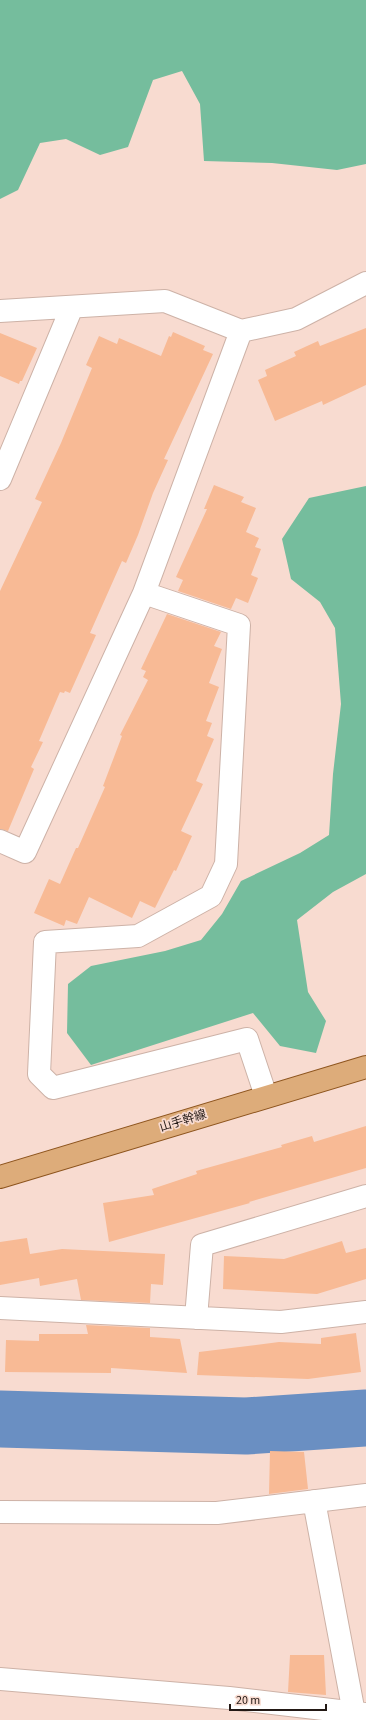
<svg xmlns="http://www.w3.org/2000/svg" width="366" height="1720" viewBox="0 0 366 1720" font-family="'Source Sans 3','Noto Sans JP',sans-serif">
<rect width="100%" height="100%" fill="#f8dbd0"/>
<path fill="#75bd9d" d="M0 0H366V164L337 170 272 163 204 161 200 104 182 71 153 80 128 147 100 155 66 139 40 143 18 190 0 199Z
M366 486V874L333 892 297 920 308 992 326 1021 316 1053 280 1046 253 1013 91 1065 67 1033 68 984 91 966 165 951 201 940 222 914 241 881 300 853 329 835 333 774 341 704 335 628 320 602 291 579 282 539 309 498Z"/>
<g fill="none" stroke-linecap="round" stroke-linejoin="round">
<path stroke="#6a8fc2" stroke-width="57" d="M0 1419 246 1426 366 1418"/>
</g>
<path fill="#f8ba95" d="M366 328V385L323 405 322 401 275 421 258 380 267 376 265 370 296 356 294 352 318 341 320 346Z
M173 332 205 346 203 350 213 354 164 459 168 460 153 493 138 535 126 563 122 561 90 633 96 635 70 693 65 691 64 693 60 692 39 741 43 742 31 767 34 769 8 831 0 829V591L42 502 35 499 61 443 92 368 86 365 99 336 117 344 119 338 161 356 169 336 171 337Z
M0 333 37 348 22 381H20L19 384 0 376Z
M214 485 244 497 241 502 256 508 246 532 259 538 255 547 261 549 251 575 258 578 248 603 236 598 231 609 178 591 183 580 176 577 207 509H204Z
M167 614 221 632 214 646 222 649 209 683 219 687 206 721 212 723 207 736 214 739 196 781 203 784 181 831 192 836 176 871 174 870 155 908 140 901 132 918 89 897 77 924 66 920 64 926 34 913 49 879 60 884 76 848H78L105 787 103 786 122 736 120 735 148 680 143 677 146 671 141 669Z
M366 1126V1168L249 1202 250 1203 109 1242 103 1203 154 1195 152 1189 197 1174 196 1171 282 1147 281 1145 312 1136 314 1142Z
M27 1238 30 1254 62 1249 165 1254 163 1285 151 1284 150 1303 81 1300 77 1279 40 1286 39 1278 0 1285V1242Z
M342 1241 346 1253 366 1248V1279L317 1294 223 1289 224 1256 284 1259Z
M86 1325 150 1328V1337L180 1339 187 1373 111 1368V1373L5 1372 6 1340 39 1341V1334H88Z
M356 1333 361 1372 308 1379 197 1375 199 1352 279 1342 321 1344V1338Z
M270 1451 304 1452 308 1489 269 1494Z
M290 1655H324L326 1695 288 1692Z"/>
<g fill="none" stroke-linecap="round" stroke-linejoin="round">
<g stroke="#cdb2a7" stroke-width="24">
<path id="minor" d="M0 311 165 301 241 331 296 319 366 283
M0 479 72 307
M144 593 239 625 226 864 211 896 138 936 45 942 39 1074 53 1088 247 1039 266 1096
M0 841 25 852 144 593 241 331
M0 1308 281 1322 366 1312
M196 1318 202 1245 366 1196
M314 1501 354 1713
M0 1512 217 1513 366 1495
M0 1679 229 1698 366 1714"/>
</g>
<g stroke="#8d541d" stroke-width="24">
<path id="major" d="M0 1177 366 1067"/>
</g>
<use href="#minor" stroke="#fff" stroke-width="22"/>
<use href="#major" stroke="#ddac7a" stroke-width="22"/>
</g>
<g text-anchor="middle" dominant-baseline="central" stroke-width="3.5" stroke-linejoin="round" paint-order="stroke">
<g font-size="12" fill="#231915" stroke="#f8dbd0">
<text transform="translate(183 1121) rotate(-17)">山手幹線</text>
</g>
</g>
<path d="M230 1704v6h96v-6" fill="none" stroke="#231915" stroke-width="2"/>
<text x="236" y="1704" font-size="12" fill="#231915" stroke="#f8dbd0" stroke-width="3" paint-order="stroke">20 m</text>
</svg>
